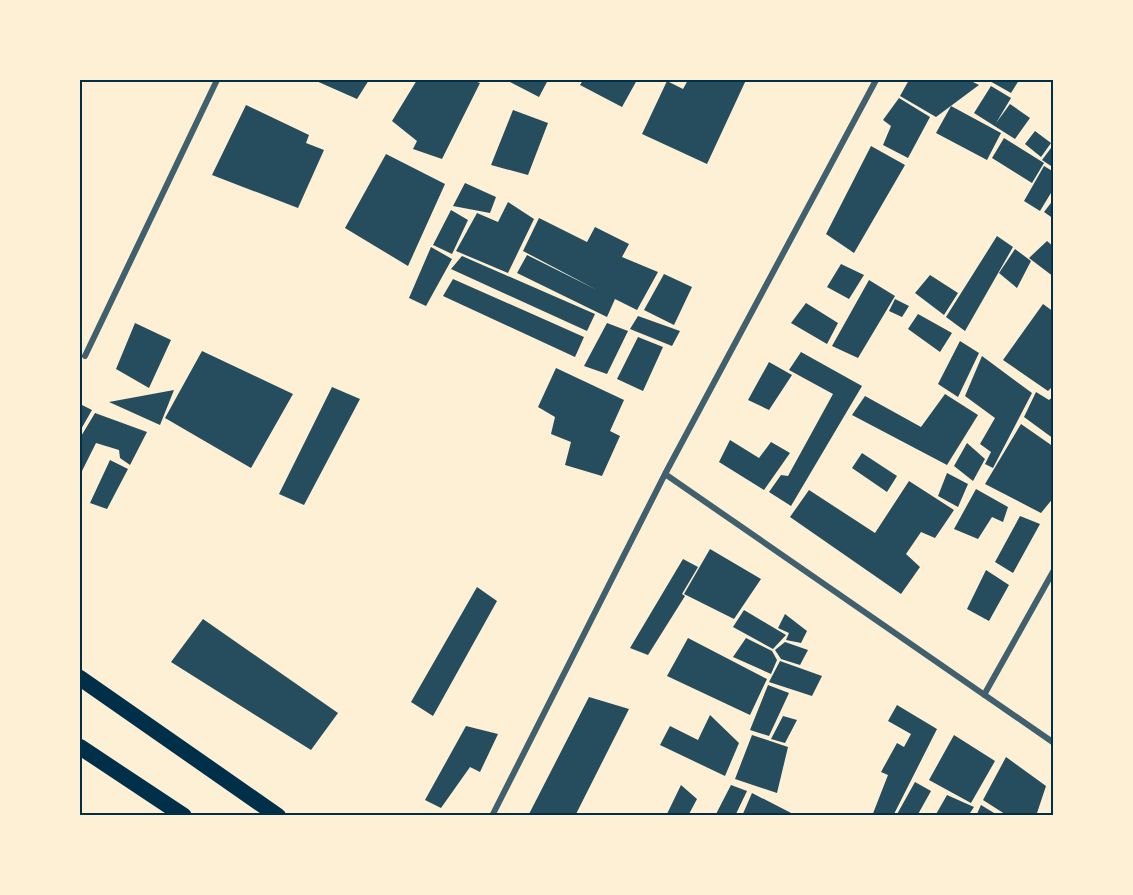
<svg xmlns="http://www.w3.org/2000/svg" width="1133" height="895" viewBox="0 0 1133 895" font-family="Ubuntu,sans-serif">
<rect width="100%" height="100%" fill="#fdf0d5"/>
<path fill="#264d5e" d="M314 80H369L357 99Z
M417 80H472L480 83 442 159 413 149 417 141 392 121Z
M511 80H548L539 97 510 82Z
M583 80H637L622 107 580 85Z
M688 80H746L707 164 642 134 667 81 683 89Z
M909 80H969L979 85 936 117 900 96Z
M988 80H1019L1011 93Z
M991 86 1011 98 996 123 1010 104 1030 118 1015 139 974 113Z
M899 98 930 117 908 158 883 145 891 126 883 120Z
M246 105 309 135 306 143 324 150 298 208 212 175Z
M951 106 1001 133 987 160 936 133Z
M513 110 548 123 528 175 491 165Z
M1035 131 1051 143 1041 157 1025 144Z
M1004 138 1044 163 1032 183 992 158Z
M1054 144V168L1042 160Z
M871 146 905 165 854 253 826 234Z
M386 154 445 184 408 266 345 228Z
M1044 166 1054 172V188L1040 211 1024 201Z
M465 183 496 197 490 213 453 206Z
M1054 199V219L1044 212Z
M508 202 534 219 508 273 456 251 477 213 498 222Z
M451 210 468 220 452 254 433 245Z
M539 218 587 242 595 227 629 244 622 257 658 272 637 310 615 299 607 317 517 273 527 255 597 290 523 251Z
M997 236 1013 247 965 331 946 317Z
M1047 241 1054 247V277L1029 258Z
M431 247 452 259 426 306 409 298Z
M1015 249 1031 261 1017 288 999 273Z
M462 256 595 314 587 331 451 269Z
M841 264 864 275 849 299 827 287Z
M664 274 692 287 674 325 644 310Z
M930 275 958 293 944 315 915 293Z
M453 279 584 337 575 357 443 296Z
M869 280 895 296 858 358 832 346Z
M895 299 909 306 902 317 889 311Z
M806 303 838 323 827 344 791 323Z
M1043 304 1054 312V385L1048 391 1003 360Z
M918 314 952 333 940 352 908 329Z
M638 316 680 331 672 346 630 329Z
M135 323 171 340 149 388 116 369Z
M607 323 628 331 607 374 584 366Z
M638 337 663 347 643 391 617 379Z
M960 341 979 353 958 397 938 384Z
M202 351 293 394 251 468 165 418Z
M801 352 862 386 791 506 769 492 781 475 788 476 833 394 789 370Z
M982 356 1032 393 993 468 985 464 991 452 980 444 995 418 965 396Z
M769 362 792 375 769 410 748 400Z
M556 368 624 400 610 431 620 436 602 476 565 465 571 442 551 434 555 417 538 407Z
M332 387 360 399 304 505 279 494Z
M174 390 160 425 109 402Z
M1036 392 1049 400 1054 396V439L1024 417Z
M945 394 978 415 947 465 852 415 865 396 921 427Z
M80 404 92 410 80 431Z
M95 413 147 432 130 465 120 458 119 450 96 443 80 475V438Z
M1021 424 1054 447V497L1041 513 985 484Z
M730 440 759 458 771 442 790 453 764 490 719 462Z
M967 443 985 459 973 481 954 466Z
M862 453 897 476 887 492 852 468Z
M110 460 128 469 107 509 90 503Z
M947 473 968 484 958 507 938 496Z
M909 481 954 510 935 538 921 532 906 554 920 567 901 594 790 517 809 490 875 533Z
M976 489 1008 507 1003 522 992 517 978 539 954 529Z
M1020 516 1040 524 1013 573 995 562Z
M710 549 761 579 734 619 684 594Z
M683 559 698 567 682 594 685 596 648 655 630 648Z
M986 570 1009 585 989 621 967 609Z
M477 587 497 601 433 716 411 702Z
M744 610 786 635 773 649 733 627Z
M785 614 807 631 801 643 786 640 789 633 778 628Z
M203 619 338 713 311 750 171 662Z
M688 638 767 679 750 715 667 676Z
M746 638 772 651 777 660 771 674 733 657Z
M785 642 808 650 800 665 781 659 775 650Z
M780 661 822 676 812 696 769 682Z
M768 685 789 693 769 736 750 730Z
M589 697 629 709 575 816H528Z
M897 705 937 729 893 816H872L888 775 881 772 897 743 904 747 911 734 888 721Z
M710 715 739 743 725 776 660 745 670 726 698 740Z
M783 716 797 720 785 743 771 739Z
M466 726 498 734 480 772 470 767 441 808 425 800Z
M752 735 788 747 777 793 735 779Z
M954 735 995 761 971 803 929 780Z
M1006 757 1046 786 1036 816H1008L983 800Z
M915 782 931 791 917 816H896Z
M681 785 697 799 688 816H666Z
M731 785 747 791 735 816H715Z
M752 793 797 816H742Z
M947 795 974 807 968 816H935Z
M981 805 999 816H976Z"/>
<g fill="none" stroke-linecap="round" stroke-linejoin="round">
<path stroke="#3f606c" stroke-width="6" d="M85 356 217 80
M665 474 1054 743
M984 695 1054 570
M492 816 665 474 876 80"/>
<path stroke="#003049" stroke-width="16" d="M80 678 278 816
M80 747 184 816"/>
</g>
<rect width="1133" height="895" fill="none" stroke="#fdf0d5" stroke-width="162"/>
<rect x="81" y="81" width="971" height="733" fill="none" stroke="#003049" stroke-width="2"/>
</svg>
